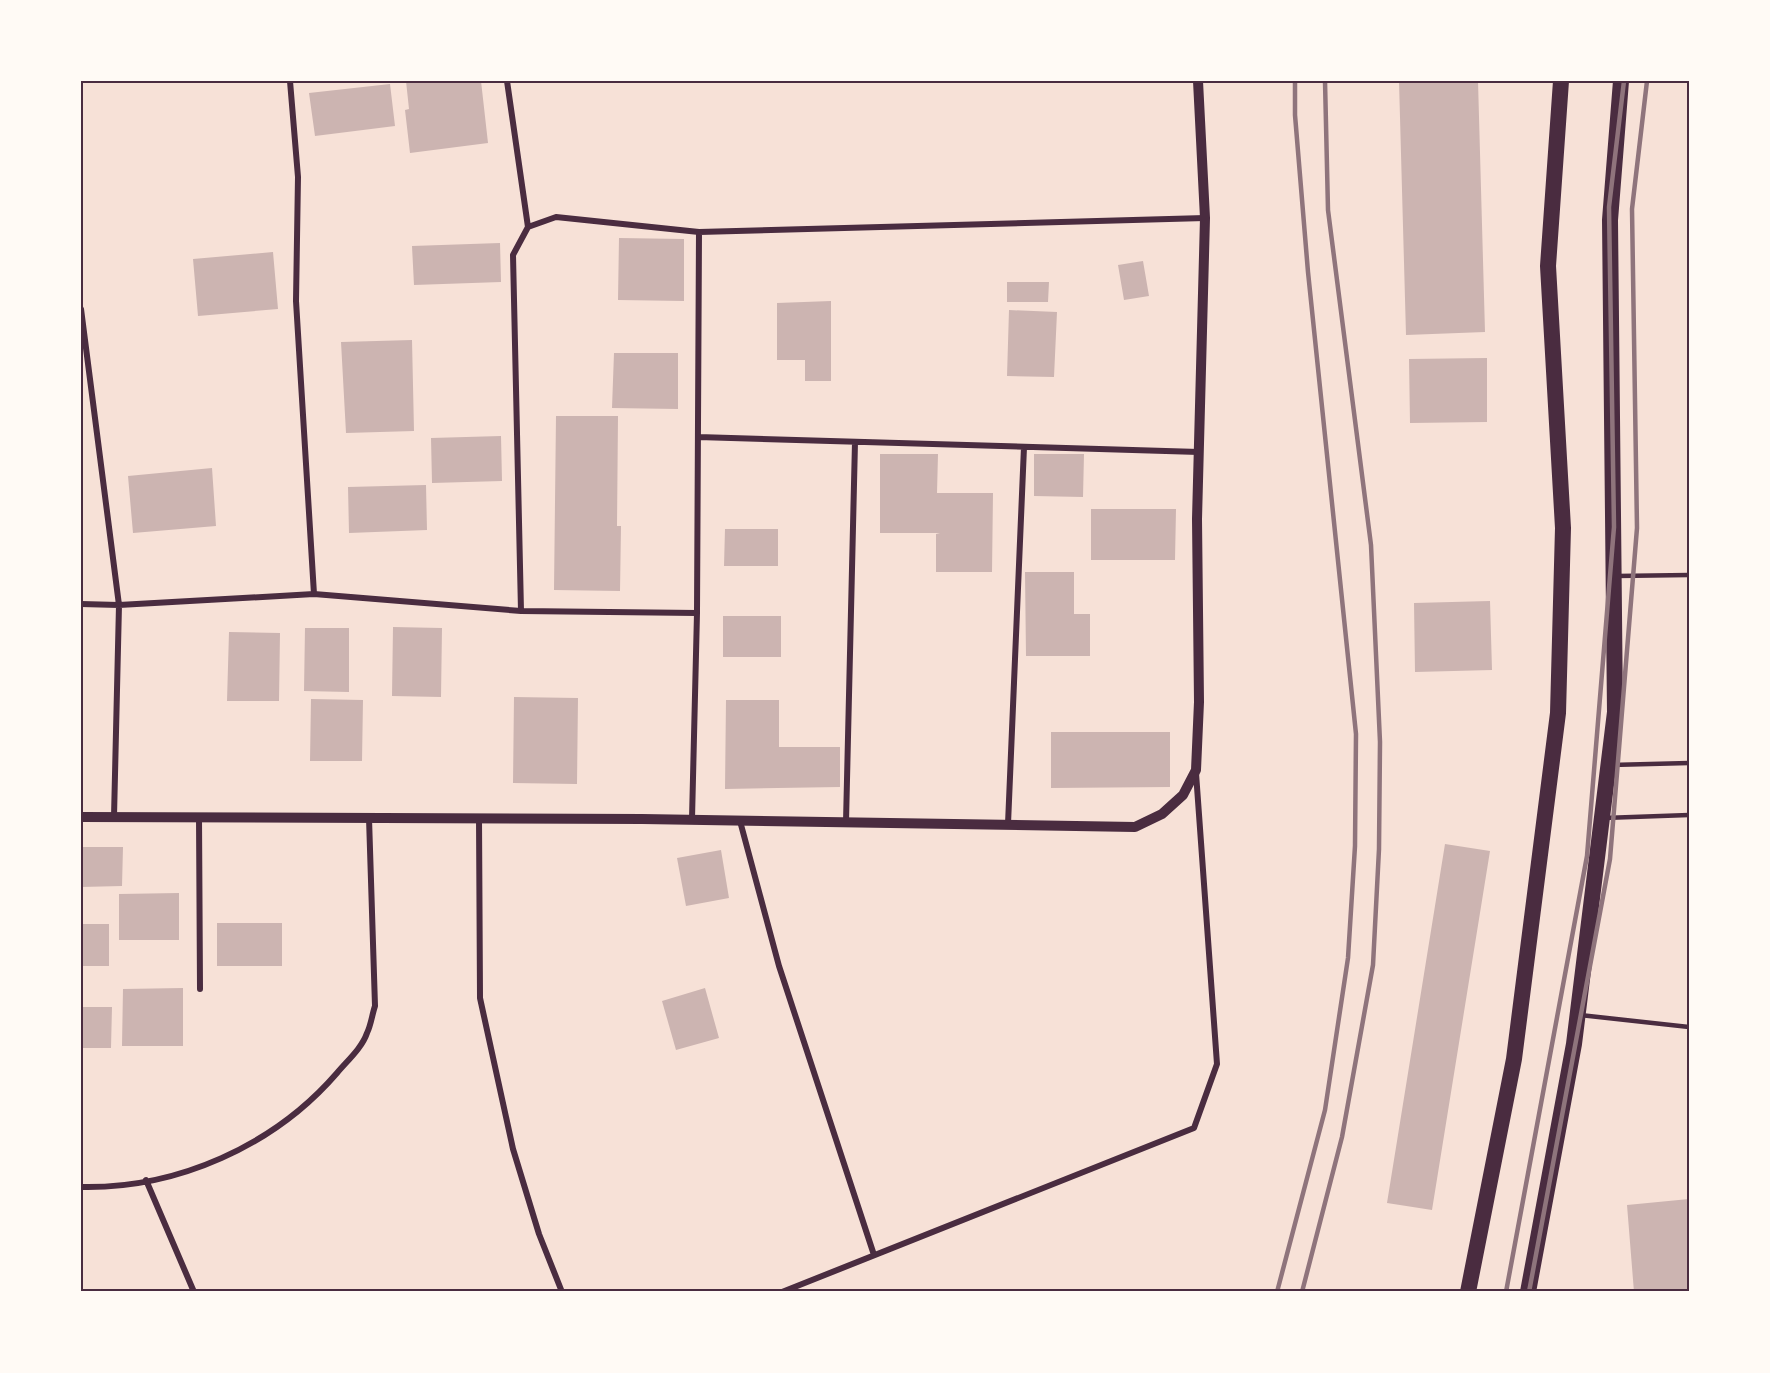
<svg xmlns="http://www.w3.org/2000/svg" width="1770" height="1373" viewBox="0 0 1770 1373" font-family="'Zilla Slab',serif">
<rect width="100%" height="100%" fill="#f7e1d7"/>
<path fill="#ccb4b1" d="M406 81H481L488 143 410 153 405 110 409 109Z
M1399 81H1478L1485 332 1406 335Z
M390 84 395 126 315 136 309 93Z
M619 238 684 239V301L618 300Z
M500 243 501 282 414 285 412 246Z
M273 252 278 309 198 316 193 259Z
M1143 261 1149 296 1124 300 1118 265Z
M1007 282H1049L1048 302H1007Z
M831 301V381H805V360H777V303Z
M1009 310 1057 312 1054 377 1007 376Z
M412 340 414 431 346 433 341 342Z
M614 353H678V409L612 408Z
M1487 358V422L1410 423 1409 359Z
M556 416H618L617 526H621L620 591 554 590Z
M501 436 502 481 432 483 431 438Z
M880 454H938L937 493H993L992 572H936V534L940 533H880Z
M1034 454H1084L1083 497 1034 496Z
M212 468 216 526 133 533 128 476Z
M426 485 427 530 349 533 348 487Z
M1091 509H1176L1175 560H1091Z
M725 529H778V566H724Z
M1025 572H1074V614H1090V656H1026Z
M1490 601 1492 670 1415 672 1414 603Z
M723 616H781V657H723Z
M393 627 442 628 441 697 392 696Z
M305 628H349V692L304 691Z
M229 632 280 633 279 701H227Z
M514 697 578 698 577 784 513 783Z
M311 699 363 700 362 761H310Z
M726 700H779V747H840V787L725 789Z
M1051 732H1170V787L1051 788Z
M1445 844 1490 851 1432 1210 1387 1203Z
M81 847H123L122 886 81 887Z
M721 850 729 898 686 906 677 858Z
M179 893V940H119V894Z
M217 923H282V966H217Z
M81 924H109V966H81Z
M183 988V1046H122L123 989Z
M705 988 719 1038 676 1050 662 1001Z
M81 1007H112L111 1048H81Z
M1689 1199V1292H1634L1627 1205Z"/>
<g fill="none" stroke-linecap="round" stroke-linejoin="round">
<path stroke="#4a2c40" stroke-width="4.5" d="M1616 576 1689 575
M1611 765 1689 763
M1604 818 1689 815
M1580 1015 1689 1027"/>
<path stroke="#4a2c40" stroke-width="6" d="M290 81 298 177 296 301 314 594
M507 81 528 227
M81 309 119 605 114 817
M698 437 1199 452
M81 604 119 605 314 594 521 611 697 613
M521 611 513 255 528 227 556 217 699 232 1205 218
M199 817 200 989
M479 818 480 998 513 1149 539 1234 562 1292
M692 819 697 613 699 232
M740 821 779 966 874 1255
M846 822 855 442
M1008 824 1024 447
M146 1180 194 1292
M81 1187C177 1189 274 1146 337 1073 347 1061 362 1048 367 1033 371 1025 372 1015 375 1006L369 818
M782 1292 1194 1128 1217 1064 1196 773"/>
<path stroke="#4a2c40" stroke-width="10" d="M81 817 642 819 1135 827 1162 814 1183 795 1196 770 1199 702 1197 519 1205 218 1198 81"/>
<path stroke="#4a2c40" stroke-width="16" d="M1468 1292 1514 1059 1558 713 1563 528 1548 266 1561 81
M1528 1292 1574 1044 1615 712 1610 220 1621 81"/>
<path stroke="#8f747c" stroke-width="4.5" d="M1277 1292 1325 1110 1348 958 1355 846 1356 734 1308 272 1295 115V81
M1302 1292 1342 1137 1373 965 1379 849 1380 742 1371 545 1328 210 1325 81
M1506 1292 1587 856 1614 527 1609 207 1624 81
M1529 1292 1610 859 1637 528 1632 209 1647 81"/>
</g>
<rect width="1770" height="1373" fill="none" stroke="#fffaf5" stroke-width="165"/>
<rect x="82" y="82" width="1606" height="1208" fill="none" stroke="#4a2c40" stroke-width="2"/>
</svg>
